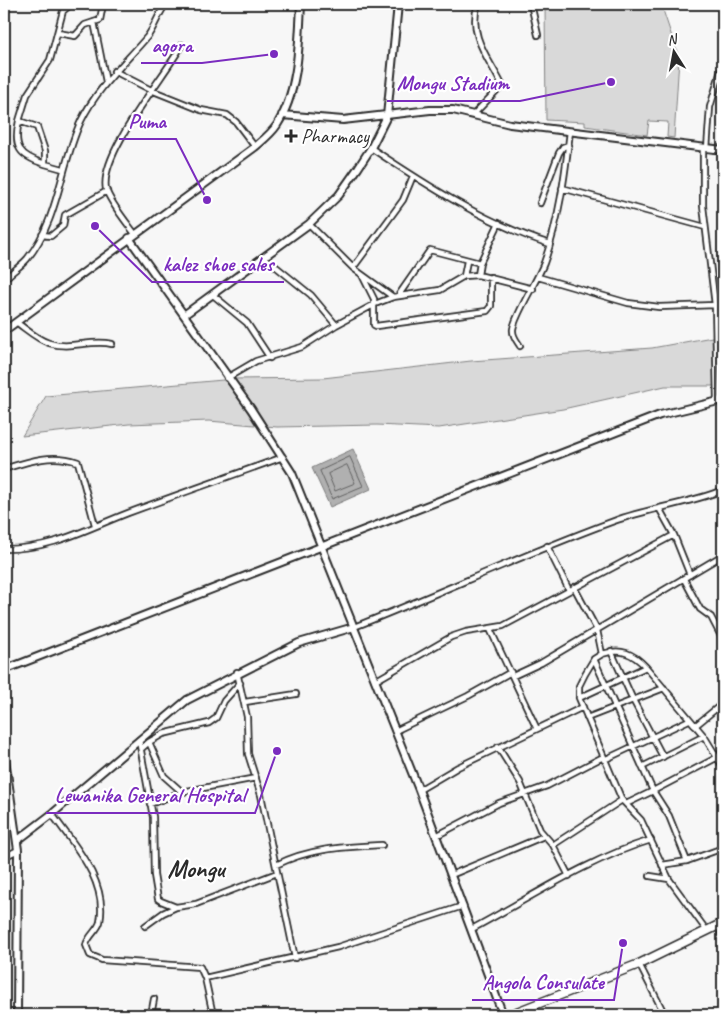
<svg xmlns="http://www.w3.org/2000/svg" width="727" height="1019" viewBox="0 0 727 1019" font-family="Caveat,sans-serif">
<rect width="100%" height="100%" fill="#f7f7f7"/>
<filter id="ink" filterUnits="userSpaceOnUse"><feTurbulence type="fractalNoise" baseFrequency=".02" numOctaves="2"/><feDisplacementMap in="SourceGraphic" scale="10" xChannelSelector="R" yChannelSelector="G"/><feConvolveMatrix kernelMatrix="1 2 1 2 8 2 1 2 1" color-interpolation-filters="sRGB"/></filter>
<g filter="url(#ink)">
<path fill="#d9d9d9" stroke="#828282" d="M545 4H661L679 58 674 138 667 137 668 122 649 121 647 135 585 126V122L546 120Z
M723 335V386H665L563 409 439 428 377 425 277 427 209 421 129 424 22 436 46 396 234 379 323 378 471 361 652 348Z"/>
<path fill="#b0b0b0" stroke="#7b7b7b" d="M353 449 371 489 330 507 312 468Z"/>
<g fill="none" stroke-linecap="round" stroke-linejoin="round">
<path stroke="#606060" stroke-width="1" d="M350 457 363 486 332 499 320 471Z
M347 465 355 483 335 491 328 474Z"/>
<g stroke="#2b2b2b" stroke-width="8">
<path id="street" d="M531 4 538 35
M94 22 106 82
M58 33 75 36 85 25 100 20 103 4
M114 71 151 90 201 110 227 115 236 122 255 147
M474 114 502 85C490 60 467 35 478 4
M19 121C13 147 19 156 45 164
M371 148C428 186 485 223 550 244
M703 148V206L715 305 717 401
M707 149 710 107 723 64
M63 169 45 164V151L37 127 19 121 27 95 50 60 63 11 71 4
M562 188 705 227
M540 203 559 153 563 147 569 145
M309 224 353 268 393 297
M135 234C127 223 109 201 106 189 99 154 164 77 182 45
M42 235 51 236 63 226 65 215 107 191
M264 257 311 295 336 325
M353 268 403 200 413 176
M362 275 374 299V325L376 326 487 311 491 306V277
M478 275 480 263 499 223
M464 276 467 261
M538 277 628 303 659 307 715 305
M4 280C11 272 20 267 27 259 59 220 60 166 81 121 97 88 123 65 147 37 155 27 158 14 166 4
M213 295 247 323 270 358
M398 296 430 250 480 263
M16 322C26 329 38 340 49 343 70 350 91 339 112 344
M520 346C517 341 512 336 513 329 515 315 537 281 544 263 559 221 565 175 570 131
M227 378 256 361 302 347 336 325 375 304 393 297 440 290 464 276 478 275 533 289
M4 469C29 461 52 453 78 462L95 525
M659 508 674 535 690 575
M547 546 569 590
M4 549C52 549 84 530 128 513 179 494 231 476 283 457
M684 579 700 609 711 617 723 640
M574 587 597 630 602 654 594 659 585 674 579 686V698L622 800 641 820 669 879 707 931
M354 627C441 593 526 553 614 521 649 508 688 504 723 490
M490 629 536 727
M611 651 633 700 663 757
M602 654C621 648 633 653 646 667
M594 659 653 791 626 804
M237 672 247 717 248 754 261 795 295 958
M513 676 541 663 723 555
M375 681 451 637 466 632 503 626 674 535
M579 698 646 667 704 736 723 767
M245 702 296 694
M587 718 664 688
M695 726 723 703
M395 731 468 696 511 672
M139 740 153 817 154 875 158 899 161 901 176 907
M149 742 163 734 209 723 216 718 224 701 240 683
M498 747 520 782 540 830 553 845 569 876
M141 749 149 742 164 776 182 792
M604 760 689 720
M642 767 704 736
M419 790 458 767 583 707
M150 804 182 792 256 778
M52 814C74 845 108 881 100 922 98 930 88 936 86 945L90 955 102 960 200 967 205 978 338 947 463 906
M436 836 499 803 547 786 603 757
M553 845 622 800
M4 857 18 850
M687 861 723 848
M276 865C310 848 344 847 382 845
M662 865 687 861 669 816 653 791 718 757
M451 875 544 836
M650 876 669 879
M145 926 163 913 176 907 196 904 277 873
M718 926 723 938
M472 929C530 898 588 859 651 840
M639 964 665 1015
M205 978 213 1015
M151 1015 154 999"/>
</g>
<g stroke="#2b2b2b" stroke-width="10">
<path id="secondary" d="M282 115 343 120 430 110H453L510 124 723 150
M129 238 251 409 292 473 419 790 503 1015
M184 315 309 224 339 195 358 168 371 148 387 116 398 4
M4 331 255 147C263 140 271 134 277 125 299 91 299 42 301 4
M4 670 660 415 723 400
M4 752 18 850 17 1015
M18 840 52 814 187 700 299 643 354 627"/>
</g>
<g stroke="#2b2b2b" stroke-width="11">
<path id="primary" d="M509 1015 639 964 723 923"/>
</g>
<use href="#street" stroke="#fff" stroke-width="4.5"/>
<use href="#secondary" stroke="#fff" stroke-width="6"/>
<use href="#primary" stroke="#fff" stroke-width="8"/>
</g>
</g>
<path fill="#2b2b2b" stroke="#fff" stroke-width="2" d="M288.5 128.5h5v5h5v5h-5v5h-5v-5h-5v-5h5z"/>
<g text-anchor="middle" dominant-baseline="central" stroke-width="4.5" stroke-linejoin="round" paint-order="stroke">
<g font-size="20" fill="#2b2b2b" stroke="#fff" text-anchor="start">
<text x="301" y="136">Pharmacy</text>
</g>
<g font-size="25" font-weight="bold" fill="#2b2b2b" stroke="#fff">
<text x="196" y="869">Mongu</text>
</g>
</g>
<path fill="none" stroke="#7b2cbf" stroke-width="2" d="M274 54L202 63H141M611 82L520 101H387M207 200L176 139H119M95 226L152 282H284M277 751L255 813H46M623 943L614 1000H472"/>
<g fill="#7b2cbf" stroke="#fff" stroke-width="2">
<circle cx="274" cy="54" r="5"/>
<circle cx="611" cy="82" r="5"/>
<circle cx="207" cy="200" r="5"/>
<circle cx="95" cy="226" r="5"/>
<circle cx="277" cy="751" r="5"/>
<circle cx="623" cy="943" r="5"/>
</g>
<g font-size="21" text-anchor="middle" font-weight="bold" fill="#7b2cbf" stroke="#fff" stroke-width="4.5" stroke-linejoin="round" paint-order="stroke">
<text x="172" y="52">agora</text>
<text x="453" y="90">Mongu Stadium</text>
<text x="147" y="128">Puma</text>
<text x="218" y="271">kalez shoe sales</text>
<text x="150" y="802">Lewanika General Hospital</text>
<text x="543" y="989">Angola Consulate</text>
</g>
<rect width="727" height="1019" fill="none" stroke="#fff" stroke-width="20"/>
<rect x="10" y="10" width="707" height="999" fill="none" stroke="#2b2b2b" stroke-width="2" filter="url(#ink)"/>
<g transform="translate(674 52) rotate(349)" stroke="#ffffff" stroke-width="4" paint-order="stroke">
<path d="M0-4L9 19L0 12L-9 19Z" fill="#2b2b2b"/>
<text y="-8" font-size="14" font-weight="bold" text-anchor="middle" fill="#2b2b2b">N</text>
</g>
</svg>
